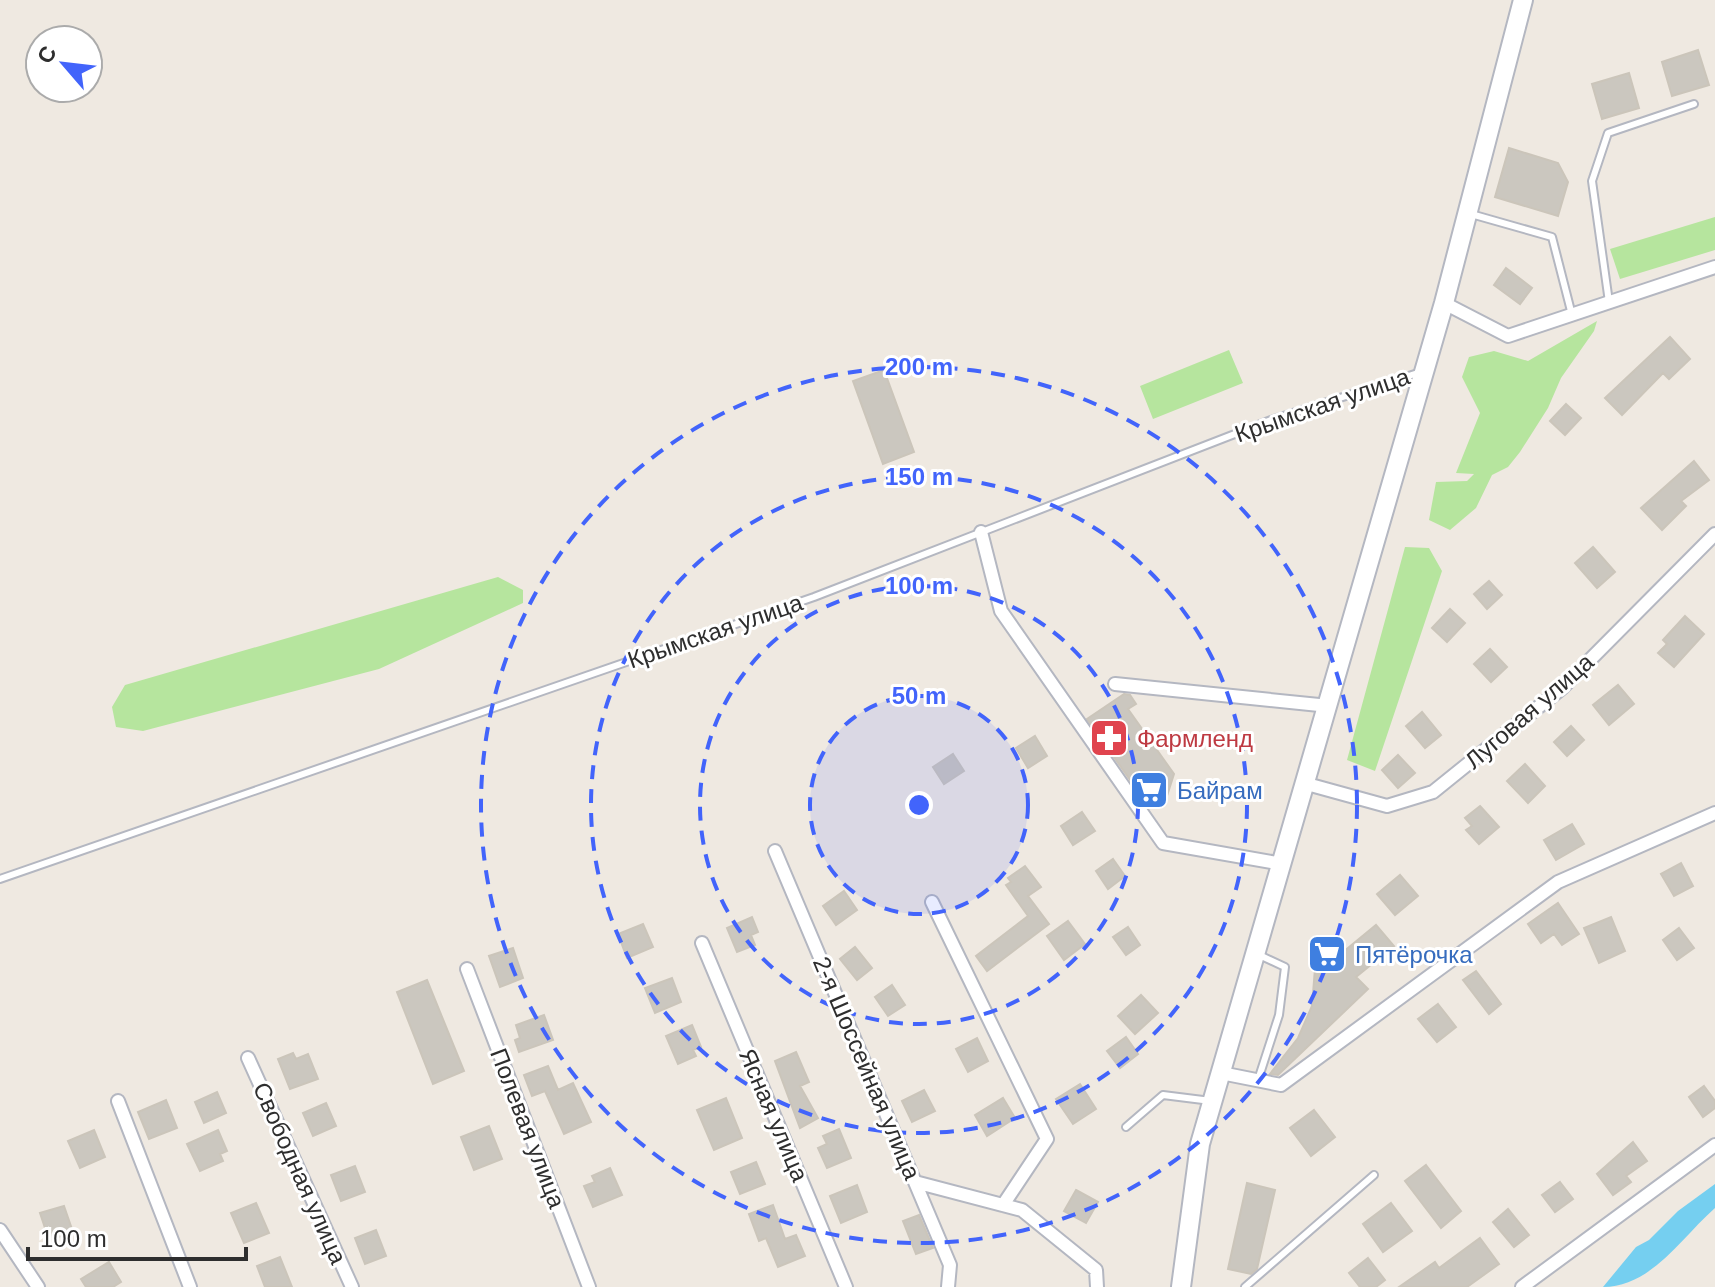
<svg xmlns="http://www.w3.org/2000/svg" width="1715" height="1287" viewBox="0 0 1715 1287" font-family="Helvetica,sans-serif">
<rect width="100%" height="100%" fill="#efe9e1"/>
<path fill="#b6e59e" d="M1715 217V250L1620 279 1610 249Z
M1597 321 1594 331 1561 378 1548 408 1520 452 1508 467 1492 475 1476 508 1450 530 1429 520 1436 482 1467 481 1474 474 1456 473 1480 413 1462 377 1469 357 1494 351 1528 361Z
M1229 350 1243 383 1153 419 1140 386Z
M1405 547 1429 548 1442 571 1375 771 1347 760Z
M498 577 523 590V603L379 669 143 731 116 727 112 707 125 685Z"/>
<path fill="#75cff0" d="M1715 1184V1208C1681 1238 1651 1287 1603 1287L1636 1247 1649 1240 1678 1211Z"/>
<path fill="#cbc7bf" stroke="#cbc5ba" stroke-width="2" d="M1698 50 1709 85 1672 96 1662 62Z
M1629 73 1639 108 1602 119 1592 84Z
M1509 148 1558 163 1568 182 1558 216 1495 197Z
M1506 268 1532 288 1520 304 1494 285Z
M1670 337 1690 359 1669 379 1663 373 1622 415 1605 398Z
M884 370 914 452 883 464 853 381Z
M1566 404 1581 418 1565 435 1550 421Z
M1694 461 1709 480 1681 501 1686 506 1662 530 1641 508Z
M1593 547 1615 572 1597 588 1575 563Z
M1489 581 1502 595 1487 609 1474 594Z
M1450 609 1465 623 1447 642 1432 628Z
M1685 616 1704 634 1674 667 1658 653 1667 644 1663 640Z
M1490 649 1507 667 1491 682 1474 664Z
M1618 685 1634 704 1609 725 1593 705Z
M1124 694 1130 695 1136 704 1128 709 1174 774 1167 796 1150 808 1087 719Z
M1422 712 1441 735 1425 748 1406 726Z
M1571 726 1584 740 1567 756 1554 742Z
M1035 736 1047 756 1028 768 1016 748Z
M953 754 964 771 944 784 933 767Z
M1398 755 1415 773 1398 788 1382 770Z
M1525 764 1545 786 1528 803 1507 781Z
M1480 806 1499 827 1479 844 1466 830 1472 826 1465 818Z
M1082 812 1095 831 1073 845 1061 826Z
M1572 824 1584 844 1556 860 1544 840Z
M1113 859 1125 876 1108 889 1096 871Z
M1681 863 1693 886 1674 896 1661 874Z
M1025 866 1041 887 1028 896 1049 924 987 971 976 956 1028 916 1006 885 1011 882 1008 878Z
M1400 875 1418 896 1395 915 1377 894Z
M844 891 857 910 836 925 823 906Z
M1558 903 1579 934 1562 945 1554 934 1541 943 1528 924Z
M752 917 758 932 751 935 755 945 737 952 727 928Z
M1611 917 1625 951 1599 963 1584 928Z
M1068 921 1085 944 1064 960 1047 936Z
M643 924 653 947 627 958 618 934Z
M1376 925 1394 946 1356 977 1368 989 1278 1075 1270 1074 1298 1038 1312 1006 1316 956 1327 946 1337 957Z
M1128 927 1140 945 1126 955 1113 937Z
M1679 928 1694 948 1677 960 1663 940Z
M855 947 872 968 857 980 840 959Z
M513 948 523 978 500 987 489 956Z
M1476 971 1501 1004 1489 1014 1463 980Z
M672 978 681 1002 655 1013 645 988Z
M427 980 464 1071 433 1084 397 992Z
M892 985 905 1005 888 1016 875 997Z
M1141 995 1158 1013 1135 1034 1118 1016Z
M1438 1004 1456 1027 1437 1042 1418 1019Z
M544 1015 553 1040 519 1052 515 1040 520 1038 516 1025Z
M692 1025 701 1047 693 1050 696 1056 678 1064 666 1036Z
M1126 1037 1138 1054 1120 1068 1107 1051Z
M977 1038 988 1061 968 1072 956 1049Z
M796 1052 809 1082 800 1086 818 1118 800 1128 775 1061Z
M293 1053 296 1059 308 1054 318 1079 290 1089 278 1059Z
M548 1066 558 1090 573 1083 591 1122 564 1134 545 1091 532 1096 524 1075Z
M1080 1084 1096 1109 1073 1124 1056 1099Z
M1704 1086 1715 1101V1108L1703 1117 1689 1097Z
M924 1090 935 1111 912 1122 902 1101Z
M217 1092 226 1113 204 1123 195 1102Z
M726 1098 742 1138 714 1150 697 1110Z
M1003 1098 1015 1118 987 1136 975 1115Z
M166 1100 177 1128 149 1139 138 1112Z
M326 1103 336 1126 313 1136 303 1113Z
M1314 1110 1335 1137 1311 1156 1290 1128Z
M489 1126 502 1159 474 1170 461 1137Z
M839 1129 851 1158 827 1168 818 1148 827 1144 823 1136Z
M94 1130 105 1157 80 1168 68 1141Z
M218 1130 227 1151 220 1154 223 1161 200 1171 187 1144Z
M1633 1142 1647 1161 1626 1176 1631 1182 1613 1195 1597 1174Z
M756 1162 765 1184 740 1194 731 1172Z
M1426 1165 1461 1211 1441 1228 1405 1181Z
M355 1166 365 1192 341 1201 331 1175Z
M610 1168 622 1195 593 1207 584 1186 595 1182 592 1176Z
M1560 1182 1573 1199 1555 1212 1542 1195Z
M1247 1183 1275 1190 1257 1269 1251 1274 1228 1269Z
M857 1185 867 1212 841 1223 830 1196Z
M1076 1190 1098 1202 1086 1223 1064 1211Z
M256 1203 269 1233 244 1243 231 1213Z
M1391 1203 1412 1231 1383 1252 1363 1224Z
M773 1205 785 1239 796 1235 805 1256 778 1267 766 1238 759 1241 749 1214Z
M64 1206 73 1232 49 1240 40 1213Z
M1508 1209 1529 1235 1514 1247 1493 1222Z
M919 1215 933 1248 916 1254 903 1221Z
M376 1230 386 1256 365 1264 355 1238Z
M1480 1238 1499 1264 1467 1287H1399L1435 1262 1439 1268Z
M280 1257 292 1287H265L257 1266Z
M1368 1258 1385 1280 1376 1287H1360L1349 1273Z
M109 1262 121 1282 113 1287H86L81 1279Z"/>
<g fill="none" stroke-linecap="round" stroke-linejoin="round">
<g stroke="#b4b7c1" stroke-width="10">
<path id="lane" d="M1471 214 1552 237 1572 315
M1609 302 1592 181 1608 133 1694 104
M0 879 814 597 1271 420 1421 372
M1257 954 1285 967 1279 1015 1258 1080
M1126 1127 1163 1095 1211 1101
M1245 1287 1374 1175"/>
</g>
<g stroke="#b4b7c1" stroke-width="16">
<path id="street" d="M1444 303 1508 336 1715 267
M981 532 1001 611 1163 843 1283 864
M1115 684 1329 706
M1307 784 1387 806 1433 792 1562 688 1715 534
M775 851 950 1265 948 1287
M932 902 1047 1139 1003 1205
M702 943 846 1287
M467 969 589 1287
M248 1058 352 1287
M1221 1073 1281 1085 1558 882 1715 813
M118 1101 190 1287
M915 1182 1022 1210 1096 1270 1097 1287
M0 1230 38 1287
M1522 1287 1715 1145"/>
</g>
<g stroke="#b4b7c1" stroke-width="22">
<path id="secondary" d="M1181 1287 1200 1144 1444 303 1523 0"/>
</g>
<use href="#lane" stroke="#fff" stroke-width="6"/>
<use href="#street" stroke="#fff" stroke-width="12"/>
<use href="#secondary" stroke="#fff" stroke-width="18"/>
</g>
<circle cx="919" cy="805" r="109" fill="#4264fb" fill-opacity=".12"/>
<g fill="none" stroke="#4264fb" stroke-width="4" stroke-dasharray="14 10">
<circle cx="919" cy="805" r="109"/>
<circle cx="919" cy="805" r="219"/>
<circle cx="919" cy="805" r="328"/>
<circle cx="919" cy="805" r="438"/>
</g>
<defs>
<g id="pharmacy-square" transform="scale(2)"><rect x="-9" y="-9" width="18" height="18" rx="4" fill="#e0444e" stroke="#fff"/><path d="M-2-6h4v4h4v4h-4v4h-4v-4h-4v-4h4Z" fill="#fff"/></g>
<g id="supermarket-square" transform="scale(2)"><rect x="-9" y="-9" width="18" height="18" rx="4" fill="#3f7fe0" stroke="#fff"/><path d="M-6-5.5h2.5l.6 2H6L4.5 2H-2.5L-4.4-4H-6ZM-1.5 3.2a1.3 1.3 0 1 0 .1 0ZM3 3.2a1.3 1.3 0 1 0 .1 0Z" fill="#fff"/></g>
</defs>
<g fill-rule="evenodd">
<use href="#pharmacy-square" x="1109" y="738"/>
<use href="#supermarket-square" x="1149" y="790"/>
<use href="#supermarket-square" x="1327" y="954"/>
</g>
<g text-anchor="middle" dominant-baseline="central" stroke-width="6" stroke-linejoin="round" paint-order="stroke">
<g font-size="24" fill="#2e2e2e" stroke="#fff">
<text transform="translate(1322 405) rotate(-19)">Крымская улица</text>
<text transform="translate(715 631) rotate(-19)">Крымская улица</text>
<text transform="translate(1529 711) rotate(-41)">Луговая улица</text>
<text transform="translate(867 1068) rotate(67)">2-я Шоссейная улица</text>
<text transform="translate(774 1115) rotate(67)">Ясная улица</text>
<text transform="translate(528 1128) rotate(69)">Полевая улица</text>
<text transform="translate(300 1173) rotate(66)">Свободная улица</text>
</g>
<g font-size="24" fill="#be3a42" stroke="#fff" text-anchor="start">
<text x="1137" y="738">Фармленд</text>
</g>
<g font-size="24" fill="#366cbe" stroke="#fff" text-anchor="start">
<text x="1177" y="790">Байрам</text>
<text x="1355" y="954">Пятёрочка</text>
</g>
</g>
<circle cx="919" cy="805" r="12" fill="#4264fb" stroke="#fff" stroke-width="4"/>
<g font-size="24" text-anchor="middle" font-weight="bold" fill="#4264fb" stroke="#fff" stroke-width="6" stroke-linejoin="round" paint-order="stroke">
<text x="919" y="375">200 m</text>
<text x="919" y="485">150 m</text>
<text x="919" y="594">100 m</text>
<text x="919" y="704">50 m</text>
</g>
<g transform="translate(64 64) rotate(298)"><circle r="38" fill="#ffffff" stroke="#ababab" stroke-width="2"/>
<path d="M0-6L14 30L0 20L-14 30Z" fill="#4264fb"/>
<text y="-12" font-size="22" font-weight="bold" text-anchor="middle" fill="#2e2e2e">С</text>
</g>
<path d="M28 1247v12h218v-12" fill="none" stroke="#2e2e2e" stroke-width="4"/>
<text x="40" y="1247" font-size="24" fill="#2e2e2e" stroke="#ffffff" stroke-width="6" paint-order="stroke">100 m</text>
</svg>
